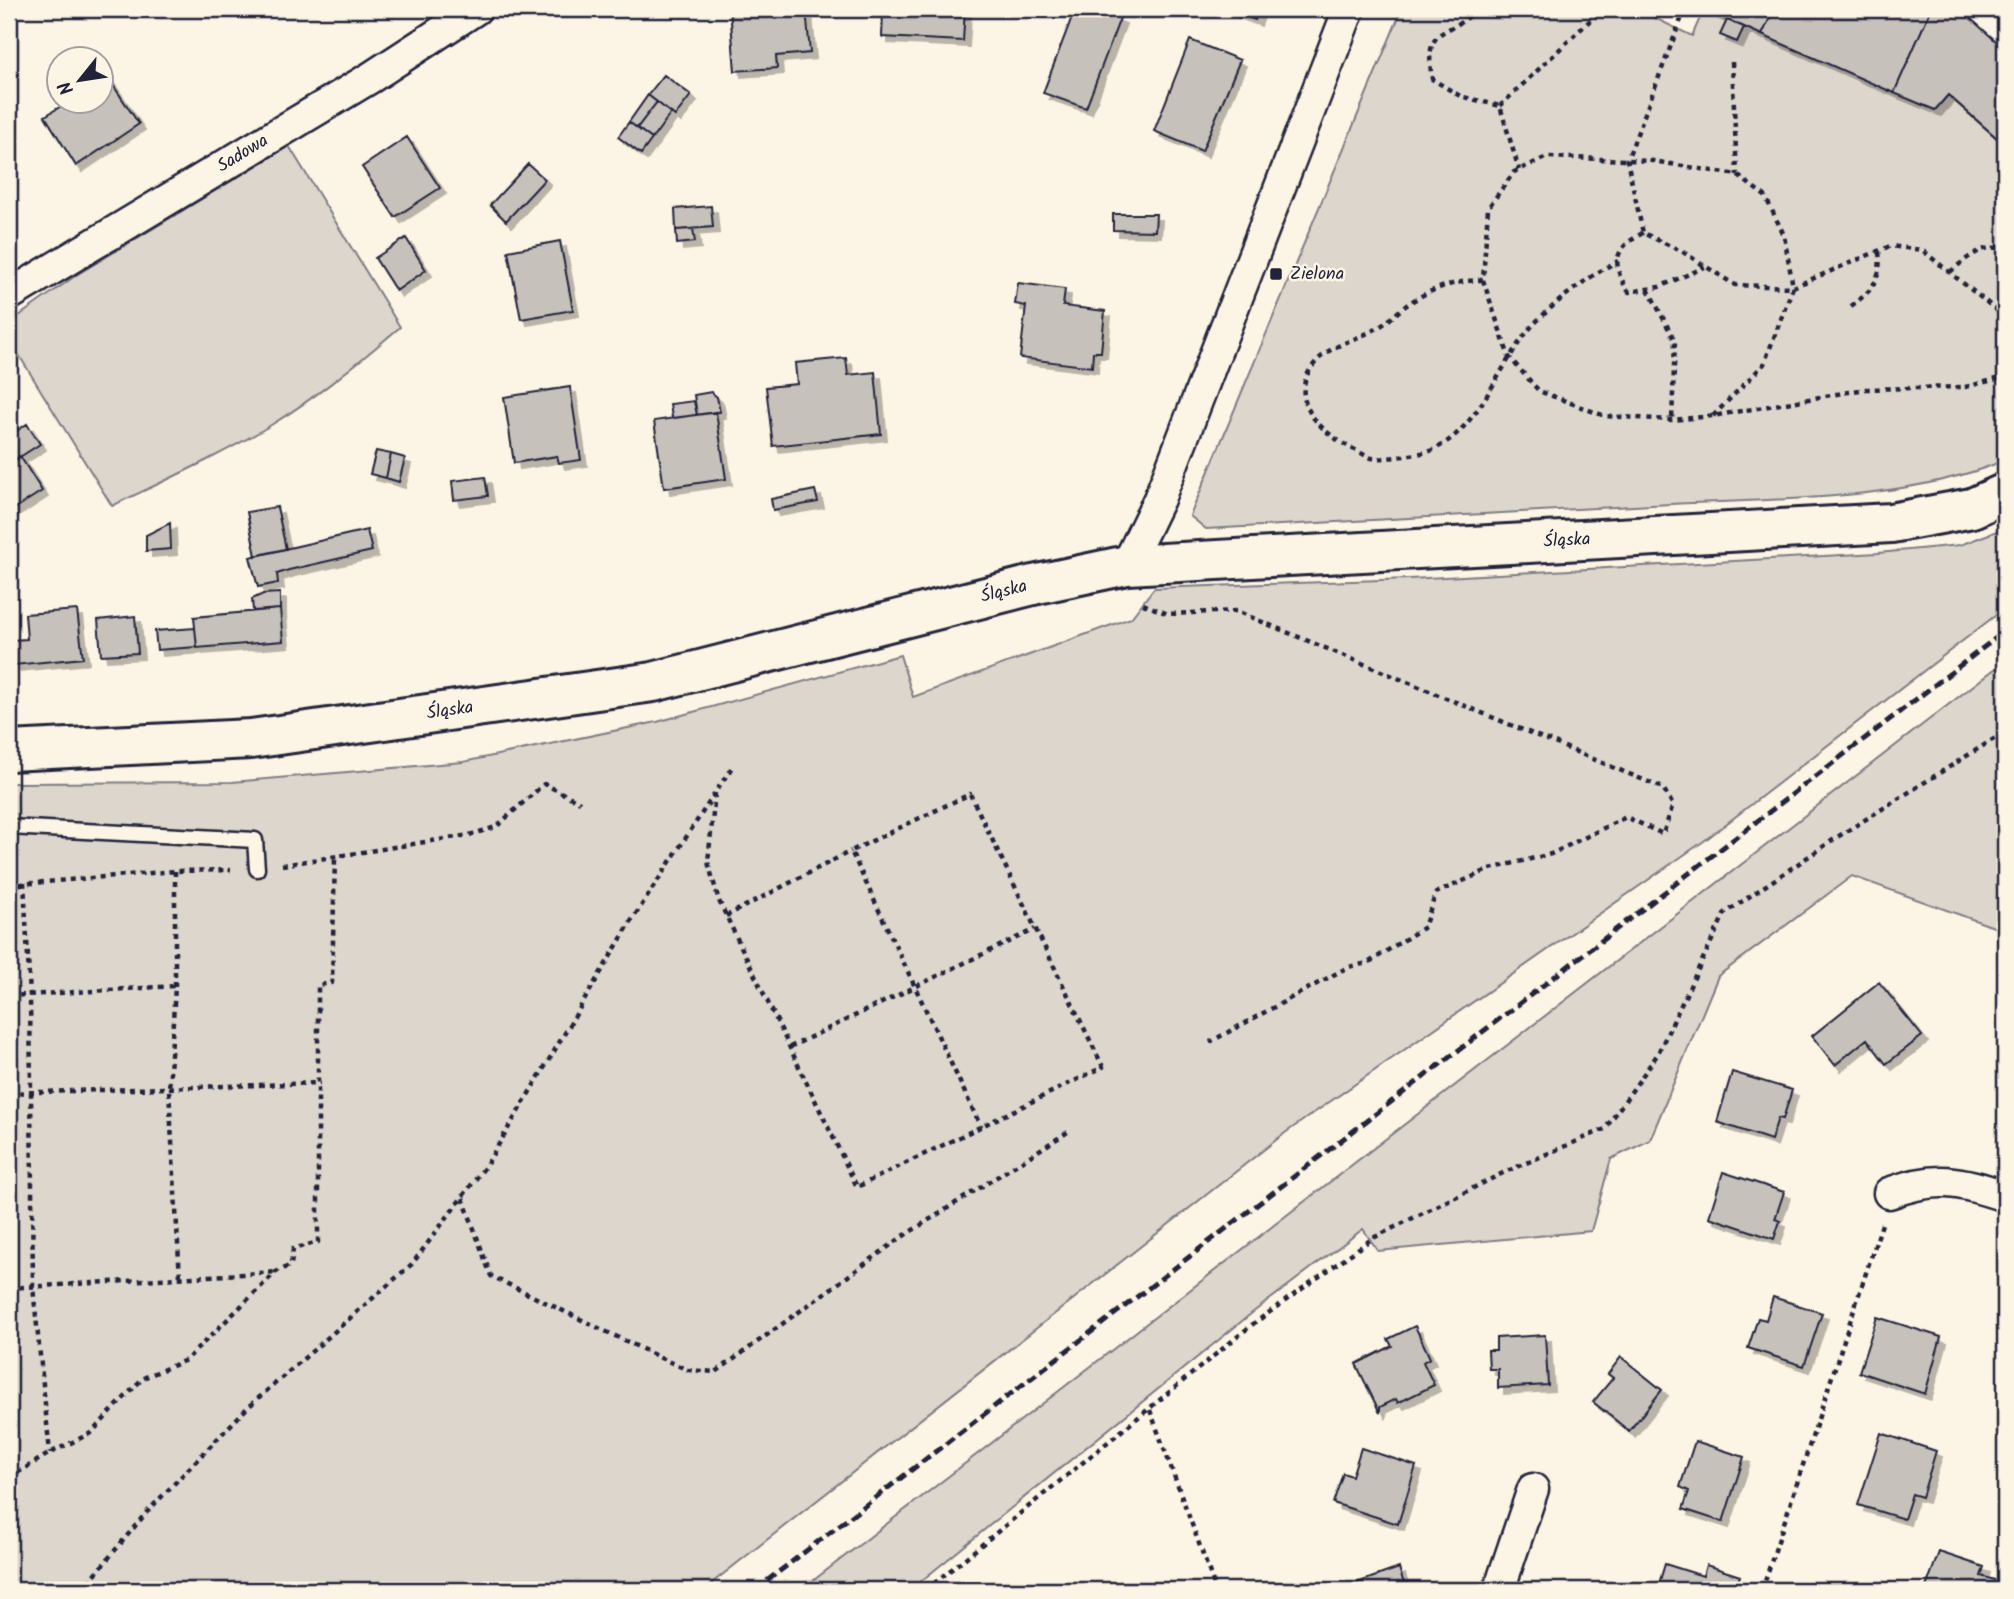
<svg xmlns="http://www.w3.org/2000/svg" width="2014" height="1599" viewBox="0 0 2014 1599" font-family="Kalam,sans-serif">
<defs>
<filter id="shadow"><feDropShadow dx="6" dy="6" stdDeviation="0" flood-color="#0004"/></filter>
</defs>
<rect width="100%" height="100%" fill="#fcf5e5"/>
<filter id="ink" filterUnits="userSpaceOnUse"><feTurbulence type="fractalNoise" baseFrequency=".0143" numOctaves="2"/><feDisplacementMap in="SourceGraphic" scale="14" xChannelSelector="R" yChannelSelector="G"/><feConvolveMatrix kernelMatrix="1 2 1 2 8 2 1 2 1" color-interpolation-filters="sRGB"/></filter>
<g filter="url(#ink)">
<path fill="#dcd6cc" stroke="#7f7c84" stroke-width="2" d="M1402 9H1636L1692 36 1704 9 1727 20 1721 35 1736 42 1744 27 1935 110 1948 95 2005 145V460C1909 501 1775 499 1671 504 1516 512 1361 520 1206 529L1190 516Z
M289 146 400 327C359 362 317 397 271 425 220 456 166 480 112 506L9 339V323L78 274Z
M2005 528V608L1704 841 1285 1133 703 1590H9V783L232 782 463 762 657 722 900 655 913 697 1131 618 1154 588 1409 579 1878 553 1960 545Z
M2005 661V931L1852 876 1718 976 1650 1140 1611 1159 1591 1231 1378 1251 1363 1229 1252 1313 910 1590H801Z"/>
<path fill="#c6c1bb" stroke="#22223b" stroke-width="2" filter="url(#shadow)" d="M730 9H806L810 53 776 56 777 68 735 71Z
M883 9H965L963 41 882 37Z
M1075 9H1097L1120 18 1086 108 1043 93Z
M1225 9H1259L1255 20Z
M1704 9H1774L1762 35Z
M1774 9H1931L1894 93 1762 35Z
M1931 9H1953L1969 17 2005 49V145L1948 95 1935 110 1894 93Z
M1727 20 1744 27 1737 42 1720 35Z
M1190 40 1240 60 1202 151 1154 131Z
M664 75 691 95 675 116 648 95Z
M107 76 139 124 76 166 45 116 68 102H102V80Z
M648 95 657 102 637 128 629 122Z
M657 102 671 113 652 139 637 128Z
M629 122 652 139 641 154 618 137Z
M407 137 440 188 395 217 362 167Z
M528 164 545 179 506 221 490 205Z
M711 206 713 227 676 230 675 209Z
M1113 214H1156L1155 231 1113 230Z
M693 229 695 242 677 244 676 230Z
M406 238 426 270 396 291 375 258Z
M560 241 573 310 521 319 508 251Z
M1018 283 1065 289 1063 306 1105 311 1101 352H1093L1092 367 1020 358 1026 306 1015 304Z
M846 358 848 375 875 372 881 434 773 446 766 387 797 384 795 363Z
M570 387 581 460 559 463 557 456 514 463 504 397Z
M711 392 717 397 720 412 697 415 694 395Z
M694 401 697 415 672 418 670 404Z
M716 412 726 479 664 488 654 421Z
M27 424 40 444 9 464V436Z
M376 451 391 454 386 478 370 474Z
M391 454 405 458 399 482 386 478Z
M20 456 42 491 11 511 9 464Z
M485 477 488 496 454 500 452 481Z
M815 490 818 502 773 510 771 499Z
M277 507 286 549 256 556 247 512Z
M170 523 171 549 146 551V535Z
M367 530 372 551 289 570 277 574 278 583 258 587 250 557Z
M280 593V609L253 611 252 599 263 594Z
M280 609 283 641 197 648 194 617Z
M77 610 83 658 14 665 12 640 27 639 25 614Z
M135 616 138 653 101 655 98 620Z
M195 628 197 647 157 650 155 631Z
M1879 982 1922 1036 1886 1064 1867 1039 1835 1065 1812 1036Z
M1732 1072 1792 1090 1783 1119 1778 1118 1771 1140 1717 1122Z
M1723 1172 1784 1192 1775 1219 1780 1221 1774 1239 1709 1217Z
M1773 1297 1822 1313 1804 1366 1748 1348 1758 1318 1766 1320Z
M1877 1317 1941 1337 1925 1394 1859 1372Z
M1415 1326 1430 1358 1423 1362 1434 1385 1398 1403 1396 1399 1380 1407V1413L1356 1364 1392 1346 1388 1339Z
M1545 1335 1548 1385 1498 1388V1369H1489L1488 1350H1496V1338Z
M1621 1357 1662 1390 1629 1431 1593 1402 1613 1378 1608 1374Z
M1881 1433 1936 1451 1922 1497 1912 1494 1904 1519 1858 1505Z
M1695 1441 1744 1457 1723 1522 1683 1509 1689 1491 1680 1487Z
M1361 1448 1416 1466 1398 1524 1333 1503 1343 1473 1352 1476Z
M1939 1552 1984 1567 1981 1576 2005 1583 2004 1590H1925Z
M1665 1564 1703 1576 1706 1565 1740 1576 1735 1590H1657Z
M1399 1568 1406 1590H1337Z"/>
<g fill="none" stroke-linecap="round" stroke-linejoin="round">
<g stroke="#22223b" stroke-width="19">
<path id="lane" d="M9 827 255 840 257 869"/>
</g>
<g stroke="#22223b" stroke-width="35">
<path id="street" d="M9 295 370 78 476 9
M1127 565 1159 499 1349 9
M1889 1193C1937 1175 1958 1181 2005 1196
M1499 1590 1533 1489"/>
</g>
<g stroke="#22223b" stroke-width="44">
<path id="secondary" d="M9 751 251 739 653 682 1033 585 1127 565 1891 523 1972 508 2005 493"/>
</g>
<path stroke="#22223b" stroke-width="4.5" stroke-dasharray="5 5" stroke-linecap="butt" d="M1477 9C1449 39 1423 22 1432 79L1460 96 1500 106 1519 170
M1685 9 1627 160 1643 233 1683 252 1735 285 1793 287 1890 246 1922 250 2005 317
M1732 62 1737 175
M1500 106 1602 9
M1643 233C1614 248 1610 264 1629 292L1659 287 1705 267
M1950 272C1967 258 1983 243 2005 249
M1483 280C1456 280 1426 290 1404 307 1395 314 1388 322 1379 327 1358 340 1331 344 1315 363 1285 399 1320 432 1353 449 1359 451 1366 457 1372 458 1381 460 1421 454 1430 451 1480 431 1499 362 1533 325 1556 301 1589 276 1618 261
M1648 289 1675 341 1672 420
M1851 306C1873 290 1882 279 1879 251
M1713 416 1764 364 1793 287 1784 235 1765 196 1737 175 1653 161 1547 157 1514 172 1488 208 1483 280 1509 357 1539 391 1605 416 1672 420 1713 416 1865 389 1965 387 2001 378 2005 373
M1143 604 1168 614 1236 611 1663 788 1673 805 1663 834 1626 817 1551 854 1490 869 1436 893 1424 927 1368 963 1348 967 1210 1042
M715 793 708 862 719 901 857 1187 1103 1067 970 794 851 851 981 1127
M282 865 469 835 496 827 544 784 580 802
M175 871V986L169 1090 180 1278
M24 882 30 996 33 1287 50 1453
M9 885 175 871 231 870
M726 916 851 851
M9 996 175 986
M790 1047 1035 929
M9 1093 320 1083
M463 1198 491 1276 665 1360 688 1370 716 1372 902 1237 1071 1130
M9 1288 276 1272
M1150 1410 1216 1590
M9 1478 50 1453 91 1433 143 1378 186 1360 276 1272 291 1265 293 1249 318 1242V985L332 983 335 857
M82 1590 146 1513 247 1408 412 1264 487 1164 632 920 734 764
M926 1590 1253 1324 1373 1238 1505 1172 1605 1129 1657 1055 1725 913 1839 836 2005 732
M1762 1590 1882 1224"/>
<use href="#lane" stroke="#fcf5e5" stroke-width="14"/>
<use href="#street" stroke="#fcf5e5" stroke-width="30"/>
<use href="#secondary" stroke="#fcf5e5" stroke-width="38"/>
<path stroke="#22223b" stroke-width="5" stroke-dasharray="10 5" stroke-linecap="butt" d="M755 1590 2005 631"/>
</g>
</g>
<rect fill="#22223b" stroke="#fcf5e5" stroke-width="2.5" x="1269" y="267" width="14" height="14" rx="3.5"/>
<g text-anchor="middle" dominant-baseline="central" stroke-width="5" stroke-linejoin="round" paint-order="stroke">
<g font-size="18" fill="#22223b" stroke="#fcf5e5">
<text transform="translate(243 154) rotate(-31)">Sadowa</text>
<text transform="translate(1567 541) rotate(-3)">Śląska</text>
<text transform="translate(1004 592) rotate(-14)">Śląska</text>
<text transform="translate(450 711) rotate(-8)">Śląska</text>
</g>
<g font-size="18" fill="#22223b" stroke="#fcf5e5" text-anchor="start">
<text x="1290" y="274">Zielona</text>
</g>
</g>
<rect width="2014" height="1599" fill="none" stroke="#fcf5e5" stroke-width="35"/>
<rect x="18" y="18" width="1979" height="1564" fill="none" stroke="#22223b" stroke-width="2.5" filter="url(#ink)"/>
<g transform="translate(80 80) rotate(240)"><circle r="33" fill="#fcf5e5" stroke="#a5a1a1" stroke-width="2"/>
<path d="M0-5L12 26L0 18L-12 26Z" fill="#22223b"/>
<text y="-10" font-size="19" font-weight="bold" text-anchor="middle" fill="#22223b">N</text>
</g>
</svg>
